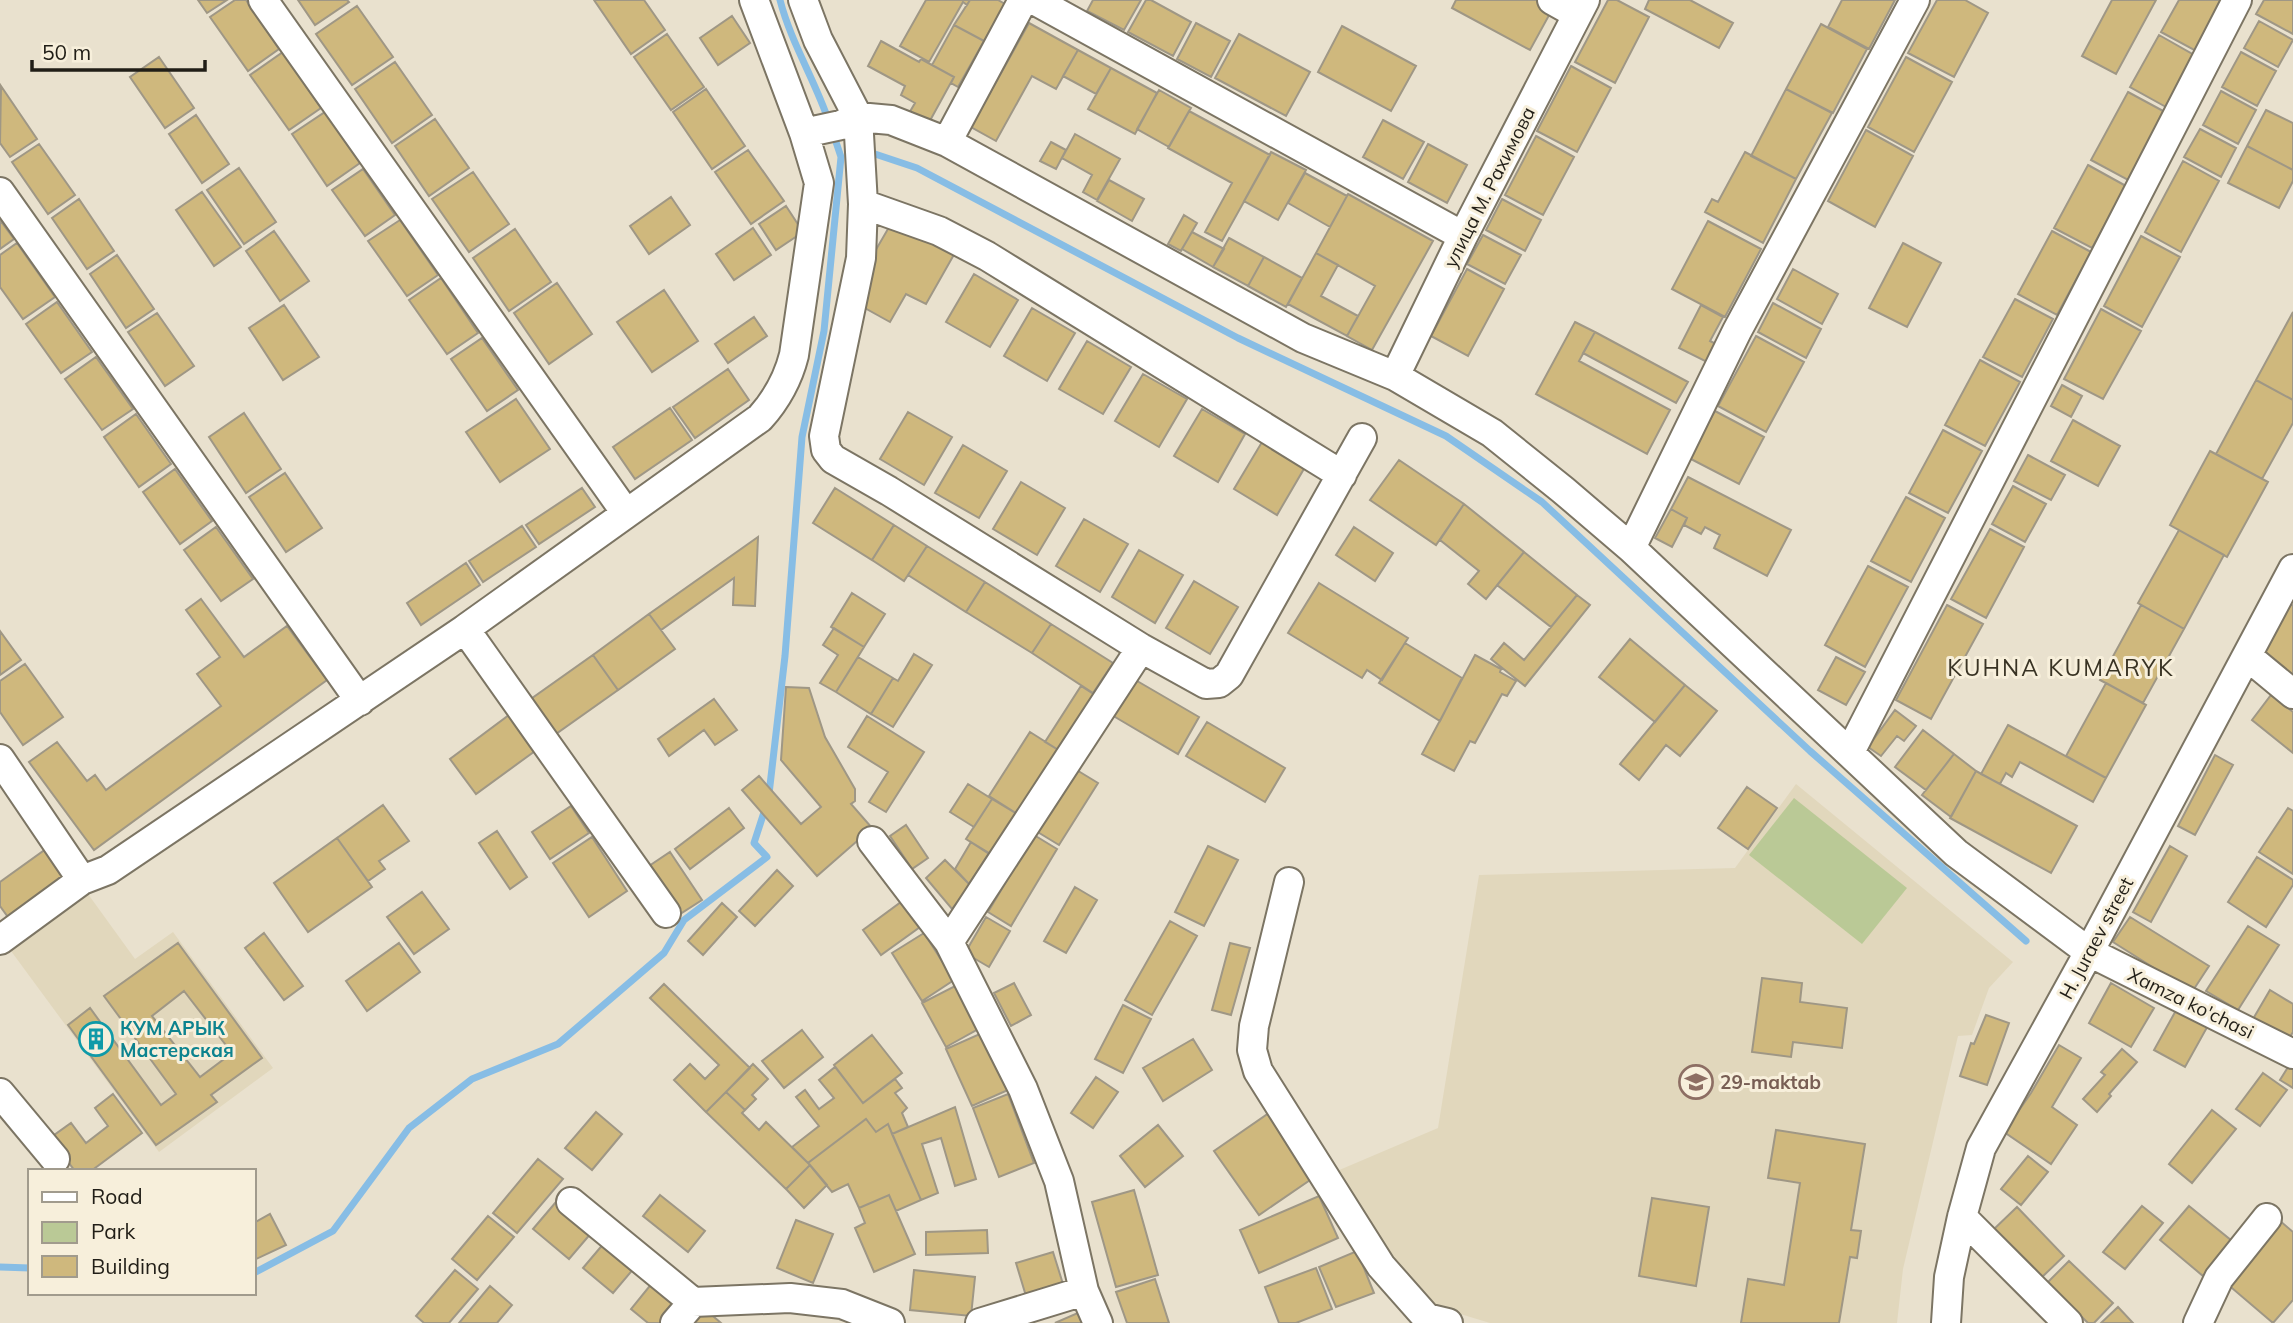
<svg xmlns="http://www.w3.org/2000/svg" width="2293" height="1323" viewBox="0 0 2293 1323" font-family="Mulish,sans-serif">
<rect width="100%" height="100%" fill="#e9e1ce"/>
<path fill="#e1d7bc" d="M1796 784 2013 962 1989 988 1972 1035 1958 1036 1903 1269 1897 1323H1490L1434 1306 1418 1296 1337 1171 1438 1128 1479 875 1735 868Z
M88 894 135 959 173 932 273 1068 159 1152 11 951Z"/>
<path fill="#bac996" d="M1794 798 1907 888 1862 944 1749 855Z"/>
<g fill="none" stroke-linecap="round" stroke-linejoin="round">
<path stroke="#87bde5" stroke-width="7" d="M780 0C791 43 815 80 829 122
M866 154 872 153 917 168 1238 338 1446 436 1542 502 1810 751 2026 941
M769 794 785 656 802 437 824 331 841 157 833 133
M0 1267 30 1268
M254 1273 333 1231 409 1128 472 1079 558 1044 664 953 684 920 767 857 754 843 766 806"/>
</g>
<path fill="#cfb87d" stroke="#9f9785" stroke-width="2" fill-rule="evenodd" d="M198 0H227L207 13Z
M235 0H246L279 49 248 71 210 17Z
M298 0H347L349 2 315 25Z
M594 0H644L665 30 631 54Z
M926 0H970L967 5 963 2 929 62 900 46Z
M970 0H998L1005 4 984 41 954 25Z
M1093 0H1141L1124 30 1087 11Z
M1146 0H1151L1191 22 1173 56 1128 32Z
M1456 0H1538L1553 8 1530 50 1452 8Z
M1608 0H1617L1649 17 1615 83 1575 62Z
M1649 0H1690L1733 23 1719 48 1645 9Z
M1842 0H1895L1869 49 1828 27Z
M1937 0H1965L1988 13 1954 77 1908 53Z
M2112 0H2156L2116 74 2082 56Z
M2179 0H2224L2196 51 2161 32Z
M2264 0H2293V34L2256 14Z
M357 6 393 57 352 85 316 34Z
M732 16 750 43 718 65 700 38Z
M2259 21 2293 40 2278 67 2244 48Z
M1029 23 1078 50 1056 89 1032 76 996 141 971 127Z
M1196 23 1230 41 1211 77 1177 59Z
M1821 24 1867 49 1833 113 1786 89Z
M954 25 984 41 958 87 951 83 954 77 932 65Z
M1342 26 1416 66 1391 111 1318 72Z
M667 34 704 87 671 110 634 57Z
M1239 34 1310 72 1286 116 1215 78Z
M2159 35 2194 55 2166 107 2130 87Z
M881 41 919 62 921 59 954 77 927 126 908 115 915 103 901 95 905 86 868 66Z
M1078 50 1111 68 1096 94 1063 76Z
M283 52 321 108 289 130 250 75Z
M2241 52 2276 71 2257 106 2222 87Z
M159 57 194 108 165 128 130 77Z
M1906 57 1952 82 1914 152 1868 127Z
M395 62 432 115 392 143 355 89Z
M1571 66 1611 88 1577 152 1537 131Z
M1111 68 1157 93 1135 134 1088 109Z
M1 86 37 139 10 157 0 143Z
M706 89 745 146 712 169 673 112Z
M1786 89 1832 113 1796 179 1751 156Z
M1159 90 1191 108 1169 147 1137 129Z
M2221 91 2256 110 2238 144 2203 125Z
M2128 92 2165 112 2128 180 2091 160Z
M2266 110 2293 123V170L2247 146Z
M1189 111 1270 155 1222 241 1205 232 1232 183 1168 148Z
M325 112 360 163 327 186 292 134Z
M196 115 229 164 202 183 169 134Z
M435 119 469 168 429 196 395 146Z
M1383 120 1424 142 1403 179 1363 157Z
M2200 129 2236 148 2221 177 2184 157Z
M1866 130 1913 156 1875 227 1828 201Z
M1075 134 1120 159 1097 200 1083 192 1092 175 1062 158Z
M1536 136 1574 157 1543 215 1505 195Z
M1051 142 1066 150 1056 169 1040 161Z
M39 144 75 195 48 214 12 162Z
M1428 144 1467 165 1447 203 1408 182Z
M2247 146 2293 170V181L2279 208 2228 183Z
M748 150 784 201 751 224 715 172Z
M1271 152 1306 170 1278 220 1244 201Z
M1745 152 1796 179 1763 243 1705 212 1712 199 1718 202Z
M2183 161 2219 181 2181 252 2145 232Z
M2088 165 2126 186 2092 248 2054 228Z
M239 168 276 222 244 244 207 190Z
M363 169 395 215 365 236 332 190Z
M473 172 509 224 469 252 432 199Z
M1305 173 1347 196 1330 227 1288 203Z
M1109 180 1144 199 1132 221 1097 201Z
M202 192 241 247 214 266 176 210Z
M1348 194 1433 241 1372 350 1347 336 1375 286 1316 253Z
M671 197 690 225 649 254 630 226Z
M79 199 114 251 87 269 52 218Z
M1502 199 1541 220 1525 251 1486 230Z
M786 206 803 232 776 250 759 224Z
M1184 215 1197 223 1181 251 1168 244Z
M0 220 14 239 0 249Z
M400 220 438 275 407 296 368 241Z
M1708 221 1761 249 1725 317 1672 289Z
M892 222 956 251 926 304 906 294 890 322 863 307 874 253Z
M753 228 771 255 734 280 716 254Z
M515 229 551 282 509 311 473 258Z
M274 231 309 281 280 301 246 251Z
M2052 231 2091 252 2057 315 2018 294Z
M1192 232 1224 249 1213 267 1182 249Z
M1483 235 1521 255 1505 284 1467 264Z
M2141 236 2180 257 2142 327 2104 306Z
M1229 238 1264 257 1248 286 1213 267Z
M17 243 55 297 23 319 0 287V255Z
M1903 243 1941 263 1907 327 1869 308Z
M1316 253 1338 265 1321 296 1358 316 1347 336 1288 304Z
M117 255 154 309 126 328 90 274Z
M1264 257 1302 278 1286 307 1248 286Z
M1467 269 1504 289 1468 356 1431 336Z
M1793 269 1838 294 1822 324 1777 299Z
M974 274 1018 300 990 347 946 322Z
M441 278 478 333 447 354 409 300Z
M557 283 592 334 549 364 514 313Z
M664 290 698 341 652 372 617 322Z
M2015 299 2053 319 2022 377 1983 357Z
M57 302 92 352 61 373 26 324Z
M1773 303 1821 329 1806 358 1758 332Z
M284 305 319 357 283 380 249 328Z
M1701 305 1723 317 1710 341 1716 344 1707 362 1679 348Z
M1032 308 1075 333 1047 381 1004 356Z
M2101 309 2141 331 2103 399 2064 379Z
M2293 312V400L2256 380Z
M157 313 194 366 165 386 128 332Z
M754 317 767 336 728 363 715 344Z
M1575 322 1595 332 1579 361 1670 410 1647 454 1536 394Z
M1595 332 1688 382 1676 403 1583 353Z
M1756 336 1804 362 1766 432 1718 406Z
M482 338 518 390 487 411 451 359Z
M1087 341 1131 367 1103 414 1059 389Z
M96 357 133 409 102 430 65 379Z
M1980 360 2020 382 1985 446 1945 425Z
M728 369 749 400 695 438 673 407Z
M1143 374 1187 399 1159 447 1115 421Z
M2256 380 2293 400V423L2262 479 2216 454Z
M2062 385 2082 396 2071 417 2051 406Z
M516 399 550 449 500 482 466 432Z
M670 408 692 440 635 479 613 447Z
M1202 409 1245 434 1218 482 1174 456Z
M1715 411 1764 437 1739 484 1689 458Z
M908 412 952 437 924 485 880 459Z
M244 413 281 469 246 493 209 437Z
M136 414 171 464 139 487 104 437Z
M2073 420 2120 446 2098 486 2051 461Z
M1943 430 1982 451 1948 513 1909 493Z
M1262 442 1305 467 1277 515 1234 489Z
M963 445 1007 471 979 518 935 493Z
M2210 451 2268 482 2227 557 2170 525Z
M2028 455 2065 475 2051 500 2014 481Z
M1399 460 1464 504 1436 545 1370 500Z
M175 469 212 521 180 544 143 492Z
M285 473 322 528 286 552 249 497Z
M1688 477 1791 530 1767 576 1714 548 1720 535 1705 527 1701 534 1684 525 1687 518 1671 509Z
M1021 482 1065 508 1037 555 993 529Z
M2013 486 2046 504 2025 542 1992 524Z
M582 488 595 507 539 544 526 525Z
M835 488 894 525 872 560 813 523Z
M1906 497 1945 518 1911 582 1871 561Z
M1464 504 1524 552 1486 599 1468 584 1479 571 1440 540Z
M1671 509 1687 518 1672 547 1655 538Z
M1084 519 1128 544 1100 592 1056 566Z
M894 525 927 546 904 581 872 560Z
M522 526 536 547 483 582 469 561Z
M216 527 253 579 221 601 184 550Z
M1354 527 1393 553 1375 581 1336 555Z
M1990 529 2024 547 1986 618 1951 599Z
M2179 530 2224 555 2184 629 2138 603Z
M758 537 755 606 733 605 734 578 661 630 649 614Z
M927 546 985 582 966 612 908 575Z
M1139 550 1183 575 1155 623 1112 597Z
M1524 552 1577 595 1551 627 1497 585Z
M466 563 480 585 421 625 407 603Z
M1868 566 1908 587 1865 667 1825 645Z
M1194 581 1238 607 1210 654 1166 628Z
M985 582 1051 624 1032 653 966 612Z
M1319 583 1408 638 1382 680 1367 670 1362 678 1288 633Z
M852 593 885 614 864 647 831 627Z
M1577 595 1590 605 1525 686 1491 659 1504 643 1524 660Z
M201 599 244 657 287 626 327 680 94 850 29 762 57 742 87 781 95 775 106 790 221 706 197 674 220 657 186 610Z
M2291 604 2293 606V678L2259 659Z
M1947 605 1983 624 1931 719 1896 700Z
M2141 605 2184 629 2143 703 2100 680Z
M649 614 675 649 618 690 593 655Z
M1051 624 1113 663 1093 693 1032 653Z
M834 628 864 647 836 692 820 683 838 655 823 645Z
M0 631 21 660 0 675Z
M1630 639 1685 685 1655 722 1599 677Z
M1405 643 1462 678 1440 721 1379 683Z
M914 654 932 665 893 727 871 714 893 678 898 681Z
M593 655 618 690 553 736 528 701Z
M1475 655 1501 669 1500 672 1516 681 1507 696 1502 694 1475 743 1470 741 1454 771 1422 754Z
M858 657 893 678 871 714 836 692Z
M1836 657 1865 672 1846 705 1818 690Z
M25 664 63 717 23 745 0 712V681Z
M1132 678 1199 717 1178 754 1110 714Z
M2106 683 2146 705 2106 778 2066 756Z
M1685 685 1717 711 1680 756 1666 745 1639 780 1620 764Z
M1081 686 1095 695 1060 751 1045 742Z
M786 687 809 688 825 737 855 789V801L851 804 872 828 817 876 742 790 759 776 801 824 821 807 781 760Z
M2271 695 2293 712V753L2252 720Z
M714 699 737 730 715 745 704 730 669 756 658 739Z
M1895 710 1916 726 1904 741 1897 736 1881 756 1868 747Z
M509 715 535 751 476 794 450 759Z
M867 716 924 752 886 812 869 802 888 772 848 747Z
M1207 722 1285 768 1265 802 1186 756Z
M2008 725 2106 778 2093 802 2020 762 2012 777 2006 773 2000 784 1981 774Z
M1923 730 1954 754 1926 790 1895 767Z
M1030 732 1060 751 1019 815 989 796Z
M1954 754 1976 771 1951 817 1922 795Z
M2215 755 2233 765 2195 835 2178 826Z
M1075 769 1098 783 1059 845 1036 831Z
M1976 771 2077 826 2051 873 1950 818Z
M968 784 992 799 974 827 950 812Z
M1747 787 1777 808 1748 849 1718 828Z
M992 799 1017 814 991 855 966 839Z
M383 805 409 841 379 861 385 869 368 881 337 838Z
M571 806 589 833 550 859 532 832Z
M729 808 744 828 690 869 675 849Z
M2288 808 2293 811V874L2259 852Z
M906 825 928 858 912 869 890 836Z
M497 831 527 877 510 889 479 843Z
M1034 835 1057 849 1011 926 988 912Z
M592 837 627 891 589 917 553 863Z
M337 838 372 887 308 932 274 883Z
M971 842 989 853 969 884 955 869Z
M1208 846 1238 860 1204 926 1175 912Z
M2170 846 2187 856 2151 922 2133 912Z
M46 849 71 883 13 924 0 906V882Z
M670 852 702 900 680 914 649 866Z
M2257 857 2293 880V885L2266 927 2228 902Z
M945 860 970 885 952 909 926 878Z
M777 870 793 886 755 926 739 911Z
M1075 887 1097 900 1066 953 1044 941Z
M422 892 449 929 414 954 387 917Z
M901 902 920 927 881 955 863 930Z
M722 903 737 917 703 955 688 941Z
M986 917 1010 931 989 967 965 953Z
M2130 917 2209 966 2192 992 2113 942Z
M1170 921 1197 936 1152 1015 1125 1000Z
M2248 926 2279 945 2238 1010 2206 991Z
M264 933 303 986 284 1000 245 948Z
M924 933 954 980 922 1001 892 953Z
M178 943 262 1058 211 1095 217 1102 156 1145 68 1025 90 1008 161 1105 176 1094 104 996ZM184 991 232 1053 200 1077 152 1016Z
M399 943 420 972 367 1011 346 981Z
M1230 943 1250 948 1231 1015 1212 1010Z
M1762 978 1802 983 1800 1002 1847 1008 1842 1048 1793 1042 1791 1057 1752 1052Z
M1014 983 1031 1015 1011 1026 994 993Z
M2111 983 2154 1008 2131 1047 2089 1023Z
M664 984 750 1068 706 1112 674 1080 690 1064 705 1079 719 1065 650 998Z
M957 985 980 1028 946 1047 922 1003Z
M2270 990 2293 1004V1032L2288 1040 2253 1019Z
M1123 1005 1151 1019 1123 1073 1095 1059Z
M2179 1005 2210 1022 2185 1067 2154 1050Z
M1986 1015 2009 1023 1987 1085 1960 1076 1971 1043 1974 1044Z
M802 1030 823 1057 784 1088 762 1061Z
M982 1033 1008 1090 972 1106 946 1049Z
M872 1035 902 1073 863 1103 834 1065Z
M1193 1039 1212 1070 1163 1101 1143 1068Z
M2059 1045 2081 1058 2052 1107 2077 1125 2051 1164 2004 1132 2031 1093Z
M2122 1049 2137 1062 2109 1094 2111 1096 2097 1112 2083 1099 2105 1075 2101 1072Z
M2293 1059V1088L2280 1080Z
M753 1064 768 1079 752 1095 756 1099 745 1110 726 1092Z
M835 1067 863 1103 895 1079 902 1088 895 1093 907 1108 902 1113 908 1127 892 1134 888 1124 876 1132 866 1119 808 1163 792 1147 819 1126 796 1097 805 1090 819 1109 834 1098 819 1080Z
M2263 1073 2287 1090 2260 1126 2236 1109Z
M1096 1077 1118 1092 1093 1128 1071 1113Z
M726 1092 745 1110 742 1113 759 1130 766 1122 810 1165 786 1189 706 1112Z
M113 1094 142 1133 91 1171H75L50 1138 71 1123 86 1143 108 1126 95 1108Z
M1008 1094 1034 1163 999 1177 973 1108Z
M955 1107 976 1179 955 1186 941 1138 922 1144 938 1193 921 1200 892 1134Z
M2212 1110 2236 1129 2192 1183 2169 1164Z
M596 1112 622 1134 592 1170 565 1148Z
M1269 1113 1313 1178 1259 1215 1214 1151Z
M866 1119 876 1132 888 1124 921 1200 896 1211 889 1195 859 1208 848 1184 832 1192 808 1163Z
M1158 1125 1183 1156 1145 1187 1120 1156Z
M1776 1130 1865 1144 1851 1230 1861 1231 1857 1258 1850 1257 1839 1323H1741L1748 1279 1784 1285 1800 1183 1768 1178Z
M2028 1156 2048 1172 2021 1205 2001 1189Z
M538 1159 563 1179 517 1233 493 1213Z
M810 1165 827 1185 804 1208 786 1189Z
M1134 1190 1158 1275 1116 1287 1092 1202Z
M660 1195 705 1231 688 1252 643 1216Z
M889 1195 915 1254 874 1272 855 1228 865 1223 859 1208Z
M1319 1196 1338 1238 1259 1273 1240 1230Z
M1652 1198 1709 1207 1696 1286 1639 1276Z
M556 1202 592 1232 569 1259 533 1229Z
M2142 1206 2163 1223 2125 1269 2103 1252Z
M2189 1206 2232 1241 2203 1276 2160 1240Z
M2017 1207 2064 1256 2040 1279 1993 1230Z
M270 1214 286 1245 254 1260V1223Z
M488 1216 514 1237 477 1280 452 1259Z
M796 1220 833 1234 813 1283 777 1268Z
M2279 1220 2293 1232V1300L2273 1323 2226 1283Z
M987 1230 988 1253 926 1255V1232Z
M605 1242 635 1267 613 1293 583 1268Z
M1357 1251 1374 1293 1336 1307 1319 1267Z
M1053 1252 1063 1284 1026 1296 1016 1263Z
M2069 1261 2113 1303 2094 1323H2088L2047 1283Z
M1316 1268 1332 1309 1296 1323H1279L1265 1287Z
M455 1270 478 1289 449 1323H424L416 1316Z
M914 1270 975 1277 971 1316 910 1310Z
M1155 1279 1169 1323H1127L1116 1292Z
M653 1282 680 1304 664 1323H648L631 1309Z
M490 1286 512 1305 497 1323H459Z
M2118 1307 2133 1323H2101Z
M706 1310 721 1323H694Z
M1080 1312 1085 1323H1055Z"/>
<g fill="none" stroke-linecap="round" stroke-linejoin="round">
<g stroke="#7c7564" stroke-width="32">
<path id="minor" d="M263 0 626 513
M803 0 818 40 858 117 863 204 861 258 824 436 826 450 833 459 889 491 1141 648 1206 684 1219 683 1229 675 1362 438
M1034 0 1463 236
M1552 0 1577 14
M804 133 841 125 858 117 891 120 947 142 1303 338 1395 376 1492 433 1563 490 1631 548 1956 853 2089 952 2293 1054
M947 142 1023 0
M0 192 360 701
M863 204 939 231 987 256 1342 475
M1395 376 1463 236 1585 0
M1631 548 1737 331 1915 0
M465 629 666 913
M2247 656 2293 694
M1850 752 2237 0
M0 759 82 880
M872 841 949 942
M1289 882 1254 1026 1252 1050 1258 1071 1381 1266 1427 1318 1448 1323
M0 940 82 880 108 870 465 629 760 418C777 399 788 379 794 355L819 183 804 133 754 0
M0 1093 55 1159
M571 1202 693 1302 790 1298 842 1304 890 1323
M1962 1217 2068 1323
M675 1323 693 1302
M980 1323 1084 1291
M1098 1323 1084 1291 1059 1181 1023 1089 949 942 1141 648
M1946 1323 1949 1277 1962 1217 1981 1148 2089 952 2293 569
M2198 1323 2219 1278 2267 1218"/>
</g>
<use href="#minor" stroke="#fff" stroke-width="28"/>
</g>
<defs>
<g id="building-ring" transform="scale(1.75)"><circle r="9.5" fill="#f7efdb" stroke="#0f9aa8" stroke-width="1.5"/><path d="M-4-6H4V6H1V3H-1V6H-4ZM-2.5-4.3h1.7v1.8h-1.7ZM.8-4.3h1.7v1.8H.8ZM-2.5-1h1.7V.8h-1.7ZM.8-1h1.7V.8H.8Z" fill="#0f9aa8"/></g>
<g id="school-ring" transform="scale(1.75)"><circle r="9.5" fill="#f7efdb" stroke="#8d6e63" stroke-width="1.5"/><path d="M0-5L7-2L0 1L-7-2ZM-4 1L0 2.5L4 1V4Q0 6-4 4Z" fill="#8d6e63"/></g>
</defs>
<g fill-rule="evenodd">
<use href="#building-ring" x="96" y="1039"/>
<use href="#school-ring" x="1696" y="1082"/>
</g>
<g text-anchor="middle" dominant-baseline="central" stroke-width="6" stroke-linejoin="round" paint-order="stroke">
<g font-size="19" fill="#211e17" stroke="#f7efdb">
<text transform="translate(1489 187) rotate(-63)">улица М. Рахимова</text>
<text transform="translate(2096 938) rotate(-62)">H. Juraev street</text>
<text transform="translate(2191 1003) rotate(26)">Xamza ko'chasi</text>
</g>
<g font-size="19" font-weight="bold" fill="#0d838f" stroke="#f7efdb" text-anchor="start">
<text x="120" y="1028">КУМ АРЫК<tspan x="120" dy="22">Мастерская</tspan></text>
</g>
<g font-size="19" font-weight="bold" fill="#785e54" stroke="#f7efdb" text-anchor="start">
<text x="1720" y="1082">29-maktab</text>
</g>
<g font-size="23" letter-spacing="2" fill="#393324" stroke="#f7efdb">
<text x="2061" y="667">KUHNA KUMARYK</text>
</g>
</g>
<rect x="28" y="1169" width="228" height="126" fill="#f7efdb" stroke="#a19b8d" stroke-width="2"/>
<rect x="42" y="1192" width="35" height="10" fill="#ffffff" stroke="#a19b8d" stroke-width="2"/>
<text x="91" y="1204" font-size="21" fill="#211e17">Road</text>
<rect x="42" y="1222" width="35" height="21" fill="#bac996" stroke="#a19b8d" stroke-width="2"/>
<text x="91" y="1239" font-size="21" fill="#211e17">Park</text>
<rect x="42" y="1256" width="35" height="21" fill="#cfb87d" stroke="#a19b8d" stroke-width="2"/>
<text x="91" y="1274" font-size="21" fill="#211e17">Building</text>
<path d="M32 60v10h173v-10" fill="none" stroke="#211e17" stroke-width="3.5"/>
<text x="42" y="60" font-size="21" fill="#211e17" stroke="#f7efdb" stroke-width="5" paint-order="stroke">50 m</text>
</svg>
